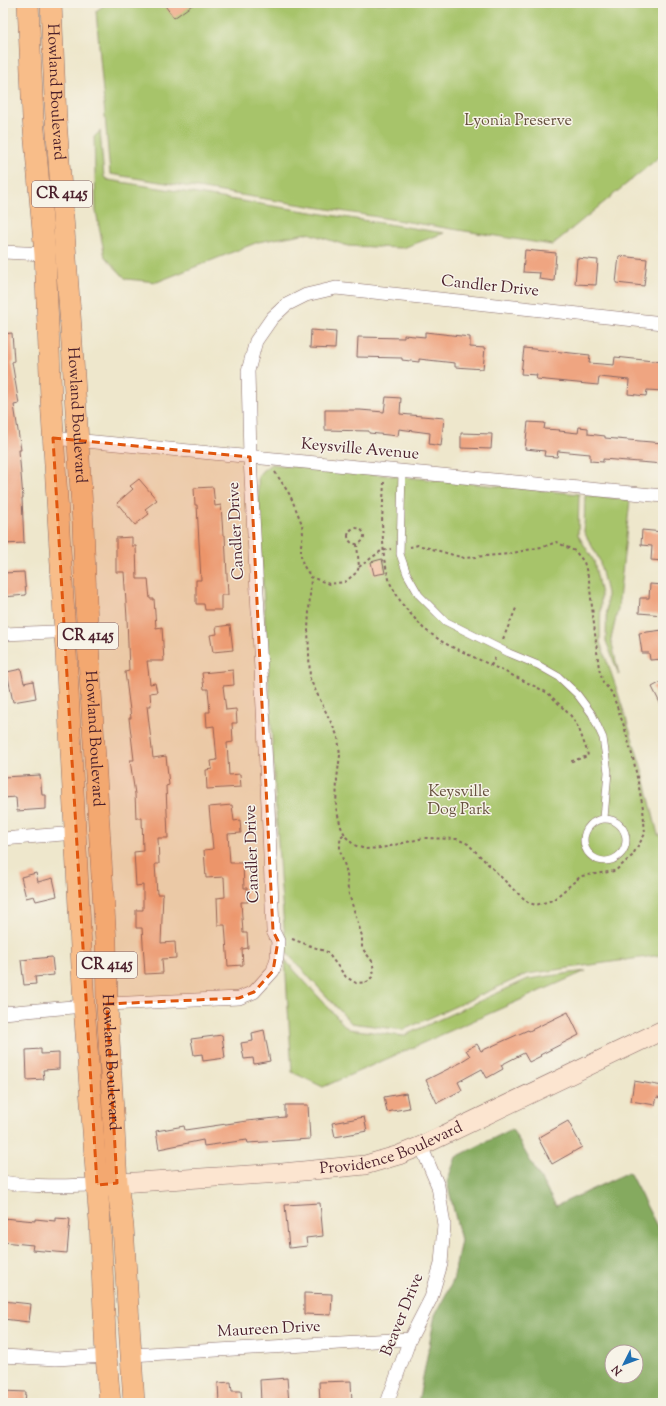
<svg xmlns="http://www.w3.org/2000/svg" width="666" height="1406" viewBox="0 0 666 1406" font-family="'Sorts Mill Goudy',serif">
<rect width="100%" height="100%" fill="#f7f3e8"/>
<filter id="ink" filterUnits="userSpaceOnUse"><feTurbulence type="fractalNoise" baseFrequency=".025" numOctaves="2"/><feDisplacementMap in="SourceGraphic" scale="8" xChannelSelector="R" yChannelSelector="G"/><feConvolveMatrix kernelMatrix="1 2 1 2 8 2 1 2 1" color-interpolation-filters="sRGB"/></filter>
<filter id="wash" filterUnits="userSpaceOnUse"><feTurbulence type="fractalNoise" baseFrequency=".012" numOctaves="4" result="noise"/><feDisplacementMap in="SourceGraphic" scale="16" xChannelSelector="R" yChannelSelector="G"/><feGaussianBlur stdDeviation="0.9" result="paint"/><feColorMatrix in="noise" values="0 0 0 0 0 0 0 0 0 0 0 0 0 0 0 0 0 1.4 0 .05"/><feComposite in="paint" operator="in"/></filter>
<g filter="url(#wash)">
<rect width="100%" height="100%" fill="#eee7cc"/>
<path fill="#a7c46b" stroke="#78724b" d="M107 3H663V154L552 245 110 174 96 11Z
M100 131 104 177 108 180 444 233 403 248 348 246 308 233 258 242 157 282 126 279 105 257 96 211 94 137Z
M271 464 579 494 578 535 594 561 601 595 600 642 615 684 642 769 658 835 663 836V954L661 955 527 974 403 1030 351 1023 286 952 280 877 259 518 258 476 262 471Z
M585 495 630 500 618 609 611 639 619 675 606 641 607 593 599 559 584 532Z
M285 960 346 1027 349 1029 403 1036 528 979 586 971 323 1087 292 1072Z"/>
<path fill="#85aa5f" stroke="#686445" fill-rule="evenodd" d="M512 1129 556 1206 629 1172 660 1232 663 1231V1403H418L435 1315 453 1281 461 1240 447 1182 456 1157ZM612 1352H636V1376H612Z"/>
<g id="blocks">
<path fill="#efa581" d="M163 3H195L174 18Z
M525 250 556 253 554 281 539 279 540 273 523 272Z
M619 256 647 259 644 286 616 283Z
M577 258 598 260 596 285 575 284Z
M311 330 336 332 335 349 310 348Z
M425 332 470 337V347L485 348 483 369 455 367V363L419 359V362L402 360V358L357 357 358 337 404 338V335L425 337Z
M12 333 14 361 12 362 19 404 14 405 21 450H19L23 498H22L24 543 3 544V334Z
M524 348 590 355 589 363 614 365 615 357 663 362V391L647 390 646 396 628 394 629 380 599 377 598 385 536 379 537 375 521 374Z
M386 397 401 398 400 414 444 418 441 446 429 444 430 433 399 429 398 436 369 433V431L325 430V410H360L384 412Z
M528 422 545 423 544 429 560 430 559 431 578 433 579 427 588 428V434L605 436V438L663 443V464L603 459V462L590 461V454L558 451 557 457 544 456 545 451 525 449Z
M461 433 492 434 491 449 461 448Z
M139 479 157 500 145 509 149 514 135 525 117 503 133 489 130 486Z
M213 487 215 506 221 505 223 535H225L228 595H221V610H205L204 604H196V580H201L197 505H195L194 488Z
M642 530 663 532V561L651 560 652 546 641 545Z
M132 537V546H136L137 579H148L150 599H154L156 628 162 627 164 661H147L150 684 155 683 157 692 150 693 151 706H147L153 758 166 756 169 785 166 786 168 838H158L159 864H155L157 894H163L161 943 175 942 176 958 162 959 163 973 145 974 142 928H136V910H143V885L136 886 134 852 143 851 142 818H136L135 794 130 760H134L129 718H131L125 672 129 671 127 618 124 572H116V538Z
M382 559 385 573 374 575 371 562Z
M24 572 26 595 4 597 3 573Z
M650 584 663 585V615L639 613 640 598H649Z
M230 625 233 650 213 652 210 635 217 634 216 627Z
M663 630V659L650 660 649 653H642L639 633Z
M21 669 24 683 33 681 36 698 13 702 7 672Z
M233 670 234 685 223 686 226 710 236 709 237 723H232L233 742 227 743 229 775 240 774 241 787 207 789 206 770 212 769 211 761 217 760 214 726 207 727 206 712H210L208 689H204L202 673Z
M663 681V709L652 687Z
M40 775 42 795H46V809L17 811 16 797 3 798V777Z
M232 805 234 821 240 820 241 833 228 834 230 863H243L244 888H247L248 902H241L243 933H247L248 948 242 949 243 965 228 966 225 925H218L217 898 225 897 224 877 206 878 204 850 213 849 209 807Z
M36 873 38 882 53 878 57 896 36 901 34 896 26 898 21 877Z
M52 957 54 975 35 977 36 984 24 985 21 960Z
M568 1012 579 1035 540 1055 541 1056 529 1062 524 1053 501 1065 503 1069 487 1078 482 1069 458 1082 462 1090 437 1103 426 1080 462 1062V1061L470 1056 466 1050 477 1044 481 1051 528 1030 529 1031Z
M264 1030 270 1061 254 1064 253 1058 244 1059 241 1043 253 1041 252 1033Z
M222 1035 225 1058 203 1061 202 1054 194 1055 191 1039Z
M41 1049V1054L59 1053V1069L43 1070 44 1079 27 1080 26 1050Z
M634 1081 663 1086V1098L657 1097 655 1105 631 1101Z
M406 1093 409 1108 387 1112 384 1097Z
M285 1105H308L310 1139 248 1143 247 1140 204 1146 203 1140 159 1149 156 1131 184 1126 185 1130 247 1121 285 1117Z
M364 1117 367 1131 335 1137 332 1123Z
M568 1121 582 1147 552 1164 538 1138Z
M320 1203 323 1236 306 1238 307 1246 289 1248 285 1205Z
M3 1218 35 1221V1219L55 1221V1218L70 1219 67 1253 32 1250 33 1245 3 1242Z
M304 1293 332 1294 331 1315 304 1314Z
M3 1301 31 1304 29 1322 3 1319Z
M287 1378 289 1403H261L260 1380Z
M351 1381 352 1403H320L319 1382Z
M231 1382 232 1391H241L242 1403H219L218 1383Z
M3 1391 26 1392 25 1403H3Z"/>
</g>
</g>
<g filter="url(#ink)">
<use href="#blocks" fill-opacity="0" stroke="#836563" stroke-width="1"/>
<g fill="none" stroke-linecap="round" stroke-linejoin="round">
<g stroke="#836563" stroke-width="8">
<path id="lane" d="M402 471 400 554 407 574 419 595 445 621 509 653 538 665 559 677 577 694 592 714 603 738 608 772 604 818
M584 840a21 21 0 1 1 42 0a21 21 0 1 1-42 0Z"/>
</g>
<g stroke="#836563" stroke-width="14">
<path id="street" d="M3 252 45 254
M53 438 663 496
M3 634 54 632H65
M3 839 75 833
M107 1004 239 998 254 992 273 971 277 958 278 941 273 931 268 805 250 457 248 371 256 341 272 318 286 305 306 295 336 288 663 323
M3 1013 84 1006
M3 1182C34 1188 65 1185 97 1185
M131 1355 410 1339
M3 1356 56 1359 106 1356
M387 1403 410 1339 431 1298 441 1264 444 1225 438 1186 421 1146"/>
</g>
<g stroke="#836563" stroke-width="20">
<g id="secondary">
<path id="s1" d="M103 1184 282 1173 365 1165 399 1155 421 1146 663 1030"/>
</g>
</g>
<g stroke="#836563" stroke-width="22">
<g id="primary">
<path d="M28 3 33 118 45 254 51 398 65 632 84 1006 97 1185 100 1222 106 1356 110 1403"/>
<path id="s2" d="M51 3 56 120 71 328 83 524 87 625 106 943 107 1004 117 1183 123 1226 134 1403"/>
</g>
</g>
<path stroke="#836563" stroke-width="2" stroke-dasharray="3 3" stroke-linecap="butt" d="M275 472 290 495 302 524 303 534 301 545V556L303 565 311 577
M384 482 382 522 384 559 390 583 402 604 424 629 444 643 518 678 548 693 571 716 579 729 587 751 588 756 569 762
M348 536a8 8 0 1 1 16 0a8 8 0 1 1-16 0Z
M357 544 359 567 357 572 345 582 329 584 311 577 308 629 310 679 338 737 340 755 337 779 336 808 341 827 346 837 354 845 365 849 382 848 424 838 457 839 468 844 514 890 529 903 536 905 553 900 581 876 615 871 632 856 645 834 643 808 634 762 624 726 612 693 603 682 599 669 589 580 584 562 575 551 556 542 546 546 508 554 464 558 418 545 410 547
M359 567 381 551 391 549
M503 639 517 606
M491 666 496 656
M292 939 327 952 346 977 356 983 367 982 372 977 374 970 372 961 362 948V936L348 891 347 873 340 850V842L341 837 344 834"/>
<use href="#lane" stroke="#fff" stroke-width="7"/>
<use href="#street" stroke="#fff" stroke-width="13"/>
<use href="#secondary" stroke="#fce5d0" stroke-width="19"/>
<use href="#primary" stroke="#f8bd89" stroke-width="21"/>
</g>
</g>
<path fill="#e0560e" fill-opacity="0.2" stroke="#e0560e" stroke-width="3" stroke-dasharray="8 5" stroke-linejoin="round" d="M53 438 250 457 273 931 278 941 273 971 254 992 239 998 107 1004 117 1183 97 1185Z"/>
<g text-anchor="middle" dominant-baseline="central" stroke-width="3" stroke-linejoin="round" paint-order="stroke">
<g fill="#f7f3e8" stroke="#7e5f64" stroke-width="1">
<rect x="32" y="181" width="60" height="26" rx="3"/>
<rect x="58" y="623" width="60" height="26" rx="3"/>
<rect x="77" y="952" width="60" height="26" rx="3"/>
</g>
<g font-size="15" font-weight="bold" fill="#4a1f2b">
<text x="62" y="194">CR 4145</text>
<text x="88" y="636">CR 4145</text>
<text x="107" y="965">CR 4145</text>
</g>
<g font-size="16" fill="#4a1f2b" stroke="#f7f3e8">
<text stroke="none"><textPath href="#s2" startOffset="89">Howland Boulevard</textPath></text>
<text transform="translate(490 287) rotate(6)">Candler Drive</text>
<text stroke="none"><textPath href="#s2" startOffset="413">Howland Boulevard</textPath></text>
<text transform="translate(360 450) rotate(5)">Keysville Avenue</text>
<text transform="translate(237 531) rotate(-93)">Candler Drive</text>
<text stroke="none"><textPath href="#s2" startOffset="737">Howland Boulevard</textPath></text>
<text transform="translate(253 854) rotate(-92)">Candler Drive</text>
<text stroke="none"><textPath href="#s2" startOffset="1061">Howland Boulevard</textPath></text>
<text stroke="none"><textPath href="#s1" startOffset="292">Providence Boulevard</textPath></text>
<text transform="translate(403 1315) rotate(-68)">Beaver Drive</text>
<text transform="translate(269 1330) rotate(-3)">Maureen Drive</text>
</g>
<g font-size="16" fill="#66513e" stroke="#f7f3e8">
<text x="518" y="121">Lyonia Preserve</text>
<text x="459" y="792">Keysville<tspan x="459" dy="18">Dog Park</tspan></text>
</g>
</g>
<rect width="666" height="1406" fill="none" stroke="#f7f3e8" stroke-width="16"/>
<g transform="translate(624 1364) rotate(228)"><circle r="19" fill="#f7f3e8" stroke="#b29e9c"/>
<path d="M0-3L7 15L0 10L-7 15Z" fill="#1f6fb2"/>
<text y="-6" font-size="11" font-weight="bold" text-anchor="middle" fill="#4a1f2b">N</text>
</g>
</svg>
